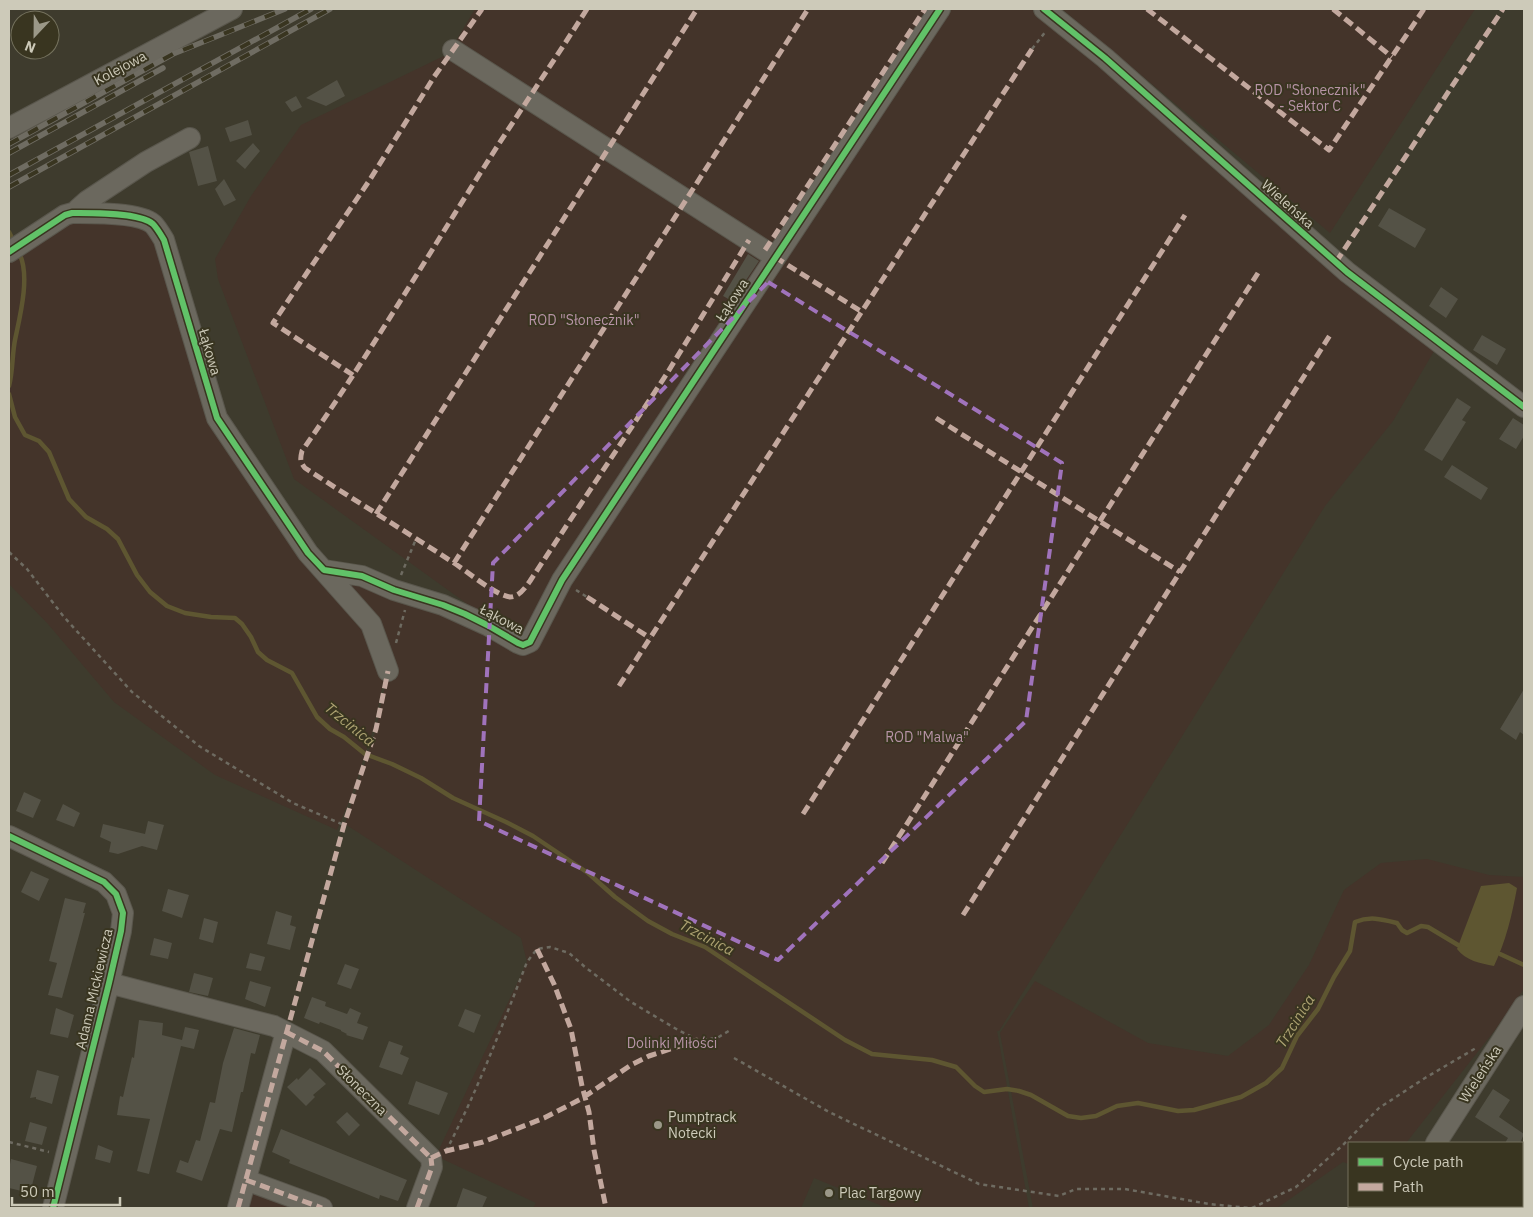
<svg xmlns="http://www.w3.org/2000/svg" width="1533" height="1217" viewBox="0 0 1533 1217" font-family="'IBM Plex Sans',sans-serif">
<rect width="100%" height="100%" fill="#3e3b2d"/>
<path fill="#44342a" d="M475 9H1034L1102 64 1437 346 1393 421 1325 506 999 1031H997L1029 1208H887L814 1178 801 1208H533L536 1203 436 1156 527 962 521 938 345 824 376 729 388 671 371 624 324 570 523 644 294 479 218 279 215 259 251 196 301 125 448 54Z
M1062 9H1475L1330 233Z
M67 222H106L147 229 164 248 196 370 367 630 385 673 374 727 352 794 337 830 215 775 114 702 48 624 9 584V259Z
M1427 859 1489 875 1524 877V989L1495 1030 1406 1143H1349V1164L1343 1162 1277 1208H1146L1140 1207 1139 1208H1033L1000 1033 1035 981 1148 1043 1228 1056 1269 1025 1309 965 1344 890 1381 863Z
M251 1188 303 1208H246Z"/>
<path fill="#5e5631" d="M1509 883 1517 888C1512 915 1506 941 1494 966 1480 963 1466 961 1457 949L1481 886Z"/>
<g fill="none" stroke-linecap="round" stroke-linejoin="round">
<path stroke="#5e5631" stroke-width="4.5" d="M9 232 12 238
M9 386C13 371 12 355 15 340 20 316 30 277 20 255
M9 394 15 417 25 435 39 441 49 452 69 499 86 517 107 529 118 539 137 575 150 592 167 606 185 613 211 617 235 618 242 624 251 637 258 652 267 660 292 673 317 717 330 729 344 737 365 754 392 764 421 778 453 798 506 822 533 836 588 873 615 897 648 921 672 934 705 947 845 1040 872 1054 932 1060 956 1067 975 1086 984 1092 1007 1089 1019 1091 1031 1095 1068 1116 1081 1118 1096 1116 1117 1106 1138 1103 1178 1111 1194 1110 1241 1097 1266 1083 1282 1068 1297 1036 1318 1009 1334 977 1350 951 1355 922C1370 916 1381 919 1397 923L1402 930 1407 933 1421 926 1428 927 1458 945
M1500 954 1524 965"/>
</g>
<path fill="#545246" d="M337 80 345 96 326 106 306 98Z
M296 96 302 107 292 112 285 102Z
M248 120 252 135 230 142 225 128Z
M253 143 260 151 245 169 236 161Z
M208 146 217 181 198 186 189 152Z
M224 179 236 200 224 206 215 189Z
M1389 208 1426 229 1415 248 1378 226Z
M748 254 759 261 732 301 723 296Z
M1441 287 1458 299 1446 318 1429 306Z
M1482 335 1506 349 1497 365 1473 350Z
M1457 398 1471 407 1462 420 1466 422 1442 461 1424 450Z
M1513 418 1524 425V436L1516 449 1499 439Z
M1452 465 1488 488 1481 500 1444 477Z
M1524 689V735L1520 732 1516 740 1500 729Z
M24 792 41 800 33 818 16 811Z
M63 804 80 813 74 827 56 820Z
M148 821 164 825 157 850 142 846 118 854 109 852 111 842 100 837 103 824 145 834Z
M31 871 49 879 39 901 21 892Z
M168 889 189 895 182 918 162 911Z
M65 898 86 903 83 913H85L62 998 48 995 57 963 49 961Z
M276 911 292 916 290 925 296 927 290 950 267 944Z
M204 918 218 922 213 943 199 939Z
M154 938 172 943 168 959 150 955Z
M250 953 265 957 261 971 246 968Z
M345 964 359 969 351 989 337 984Z
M194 973 213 978 208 996 189 992Z
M250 981 271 987 265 1007 245 999Z
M312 997 326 1002 325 1006 347 1014 350 1008 361 1013 357 1023 368 1027 363 1040 346 1035 347 1034 341 1031V1030L320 1022 319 1024 304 1018Z
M56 1008 74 1015 68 1038 50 1034Z
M465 1009 481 1015 474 1033 458 1026Z
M139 1020 163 1023 162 1035 182 1040 185 1027 199 1030 194 1049 181 1046 149 1174 137 1171 150 1119 117 1115 120 1096 123 1097 132 1057 134 1058Z
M234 1028 260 1035 255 1054 251 1053 243 1092H241L232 1132 220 1129 202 1181 176 1172 180 1160 188 1163 196 1140 200 1141 210 1102 215 1103 223 1063Z
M389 1041 403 1046 400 1054 409 1058 402 1075 379 1067Z
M310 1068 326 1084 313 1095 315 1097 306 1106 287 1087 297 1078 298 1080Z
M37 1070 59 1076 52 1104 36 1099V1097L30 1098Z
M416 1081 448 1093 439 1115 408 1104Z
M1493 1089 1510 1100 1499 1117 1524 1134 1520 1143H1505L1508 1138 1475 1117Z
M347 1112 360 1125 349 1136 336 1122Z
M30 1122 47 1127 42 1145 25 1141Z
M281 1129 407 1180 398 1201 380 1195 379 1199 289 1163 290 1160 272 1152Z
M98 1145 113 1151 110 1163 95 1159Z
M11 1159 37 1166 30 1193 9 1188V1169Z
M463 1188 487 1197 482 1208H456Z"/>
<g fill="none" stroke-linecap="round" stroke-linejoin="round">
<g stroke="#5a574d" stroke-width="22">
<path id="minor" d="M1044 9 1105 58 1347 272 1524 407
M453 50 775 257
M9 128 232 9
M76 213 78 209 87 201 146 162 190 138
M9 252 65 215 72 213C90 213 139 212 153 224 157 228 161 235 164 240L217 418 308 553 371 624 388 671
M324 570 362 576 394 590 443 605 489 626 518 643 523 645 530 642 562 580 940 9
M9 836 104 882 116 894 123 913 121 931 109 983 53 1208
M109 983 274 1026 323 1051 431 1158 432 1167 417 1208
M1436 1143 1524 1006
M246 1180 322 1208
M1458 1206 1465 1208
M238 1208 286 1032
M1398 1208 1399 1206"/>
</g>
<path stroke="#6e6b61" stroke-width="2.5" stroke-dasharray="4 4" stroke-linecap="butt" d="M1032 49 1046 31
M9 552 27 569 64 617 132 692 199 746 293 803 344 825
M401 575 416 539
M576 590 587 597
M396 643 405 610
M734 1058 829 1112 979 1184 1059 1196 1076 1189H1125L1209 1204 1249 1208
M9 1142 49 1152
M446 1151C478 1090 502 1026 527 962L537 949 550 947 569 953 585 967 631 1002 678 1030 698 1040 717 1038 732 1029
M1252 1208 1296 1187 1343 1145 1379 1108 1425 1078 1476 1048"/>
<use href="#minor" stroke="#6b685e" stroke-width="20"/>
<g stroke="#6f6c62" stroke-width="5.5">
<path id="rail" d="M9 144 173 54 285 9
M9 153 163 68
M9 175 311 9
M9 187 330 9"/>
</g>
<use href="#rail" stroke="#393520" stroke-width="4" stroke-dasharray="11" stroke-linecap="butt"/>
<path stroke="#c3a89e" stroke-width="5" stroke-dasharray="10 5" stroke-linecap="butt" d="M587 9C554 61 519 112 486 164 425 260 367 358 302 451 300 459 300 462 305 468 354 500 405 531 454 563 468 572 495 595 510 597 519 597 525 588 530 581L666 375 749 240
M1147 9 1329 150 1424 9
M1333 9 1392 57
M765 250 925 9
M775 257 862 312
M1336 262 1503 9
M353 375 273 323 369 181 434 77 482 9
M936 418 1180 572
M376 514 697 9
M454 563 808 9
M587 597 650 638
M619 686 1032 49
M803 814 1185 215
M882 863 1258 273
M963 915 1332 332
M537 949 554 984 571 1029 582 1086 589 1112 594 1150 606 1208
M286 1032 323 1051 431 1158
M431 1158 446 1151 483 1142 544 1118 581 1099 631 1065 649 1056 698 1040
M246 1180 322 1208
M238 1208 344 825 376 729 388 671
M417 1208 432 1167 431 1158"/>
<g stroke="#393520" stroke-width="9">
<path id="cycleway" d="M1044 9 1105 58 1347 272 1524 407
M9 252 65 215 72 213C90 213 139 212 153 224 157 228 161 235 164 240L217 418 308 553 324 570 362 576 394 590 443 605 465 614 489 626 518 643 523 645 530 642 562 580 940 9
M9 836 104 882 116 894 123 913 121 931 109 983 53 1208"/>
</g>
<use href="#cycleway" stroke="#61c268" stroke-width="6"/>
</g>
<path fill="none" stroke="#a073bc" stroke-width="4" stroke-dasharray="10 6" stroke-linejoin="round" d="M768 282 1062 463 1026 721 778 960 479 821 493 563Z"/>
<g fill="#9b9888" stroke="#393520" stroke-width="2">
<circle cx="658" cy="1125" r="5"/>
<circle cx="829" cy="1193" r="5"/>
</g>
<g text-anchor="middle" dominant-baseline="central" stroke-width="4" stroke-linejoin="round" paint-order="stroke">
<g font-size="14" fill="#cdcab9" stroke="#393520">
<text transform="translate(120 68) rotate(-28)">Kolejowa</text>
<text transform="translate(1288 204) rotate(42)">Wieleńska</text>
<text transform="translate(732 300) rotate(-57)">Łąkowa</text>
<text transform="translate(210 352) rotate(74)">Łąkowa</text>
<text transform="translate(502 619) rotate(28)">Łąkowa</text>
<text transform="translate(94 989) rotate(-77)">Adama Mickiewicza</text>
<text transform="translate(1480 1074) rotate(-57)">Wieleńska</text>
<text transform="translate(362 1090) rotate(45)">Słoneczna</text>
</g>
<g font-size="14" fill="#b793a6" stroke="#393520">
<text x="1310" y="90">ROD "Słonecznik"<tspan x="1310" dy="16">- Sektor C</tspan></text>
<text x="584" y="320">ROD "Słonecznik"</text>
<text x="927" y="737">ROD "Malwa"</text>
<text x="672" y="1043">Dolinki Miłości</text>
</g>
<g font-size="14" fill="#cdcab9" stroke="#393520" text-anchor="start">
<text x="668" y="1117">Pumptrack<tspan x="668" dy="16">Notecki</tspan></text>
<text x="839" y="1193">Plac Targowy</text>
</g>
<g font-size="15" font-style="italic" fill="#ada271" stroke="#393520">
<text transform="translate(350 724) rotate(39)">Trzcinica</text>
<text transform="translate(707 937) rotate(28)">Trzcinica</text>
<text transform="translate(1295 1021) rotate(-58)">Trzcinica</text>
</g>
</g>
<rect width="1533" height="1217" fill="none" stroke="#cdcab9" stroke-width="20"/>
<rect x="1348" y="1142" width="175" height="65" fill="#393520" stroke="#74715d"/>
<rect x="1358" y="1158" width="25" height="8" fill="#61c268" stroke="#74715d"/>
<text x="1393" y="1167" font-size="15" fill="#cdcab9">Cycle path</text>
<rect x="1358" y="1183" width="25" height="8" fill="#c3a89e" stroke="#74715d"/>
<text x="1393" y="1192" font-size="15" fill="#cdcab9">Path</text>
<g transform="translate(35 35) rotate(202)"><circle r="24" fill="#393520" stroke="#74715d"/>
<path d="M0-4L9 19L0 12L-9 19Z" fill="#9b9888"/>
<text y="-8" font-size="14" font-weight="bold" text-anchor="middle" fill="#cdcab9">N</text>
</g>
<path d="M12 1197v8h108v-8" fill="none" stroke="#cdcab9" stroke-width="2.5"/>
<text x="20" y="1197" font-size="15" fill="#cdcab9" stroke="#393520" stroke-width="4" paint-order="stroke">50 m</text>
</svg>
